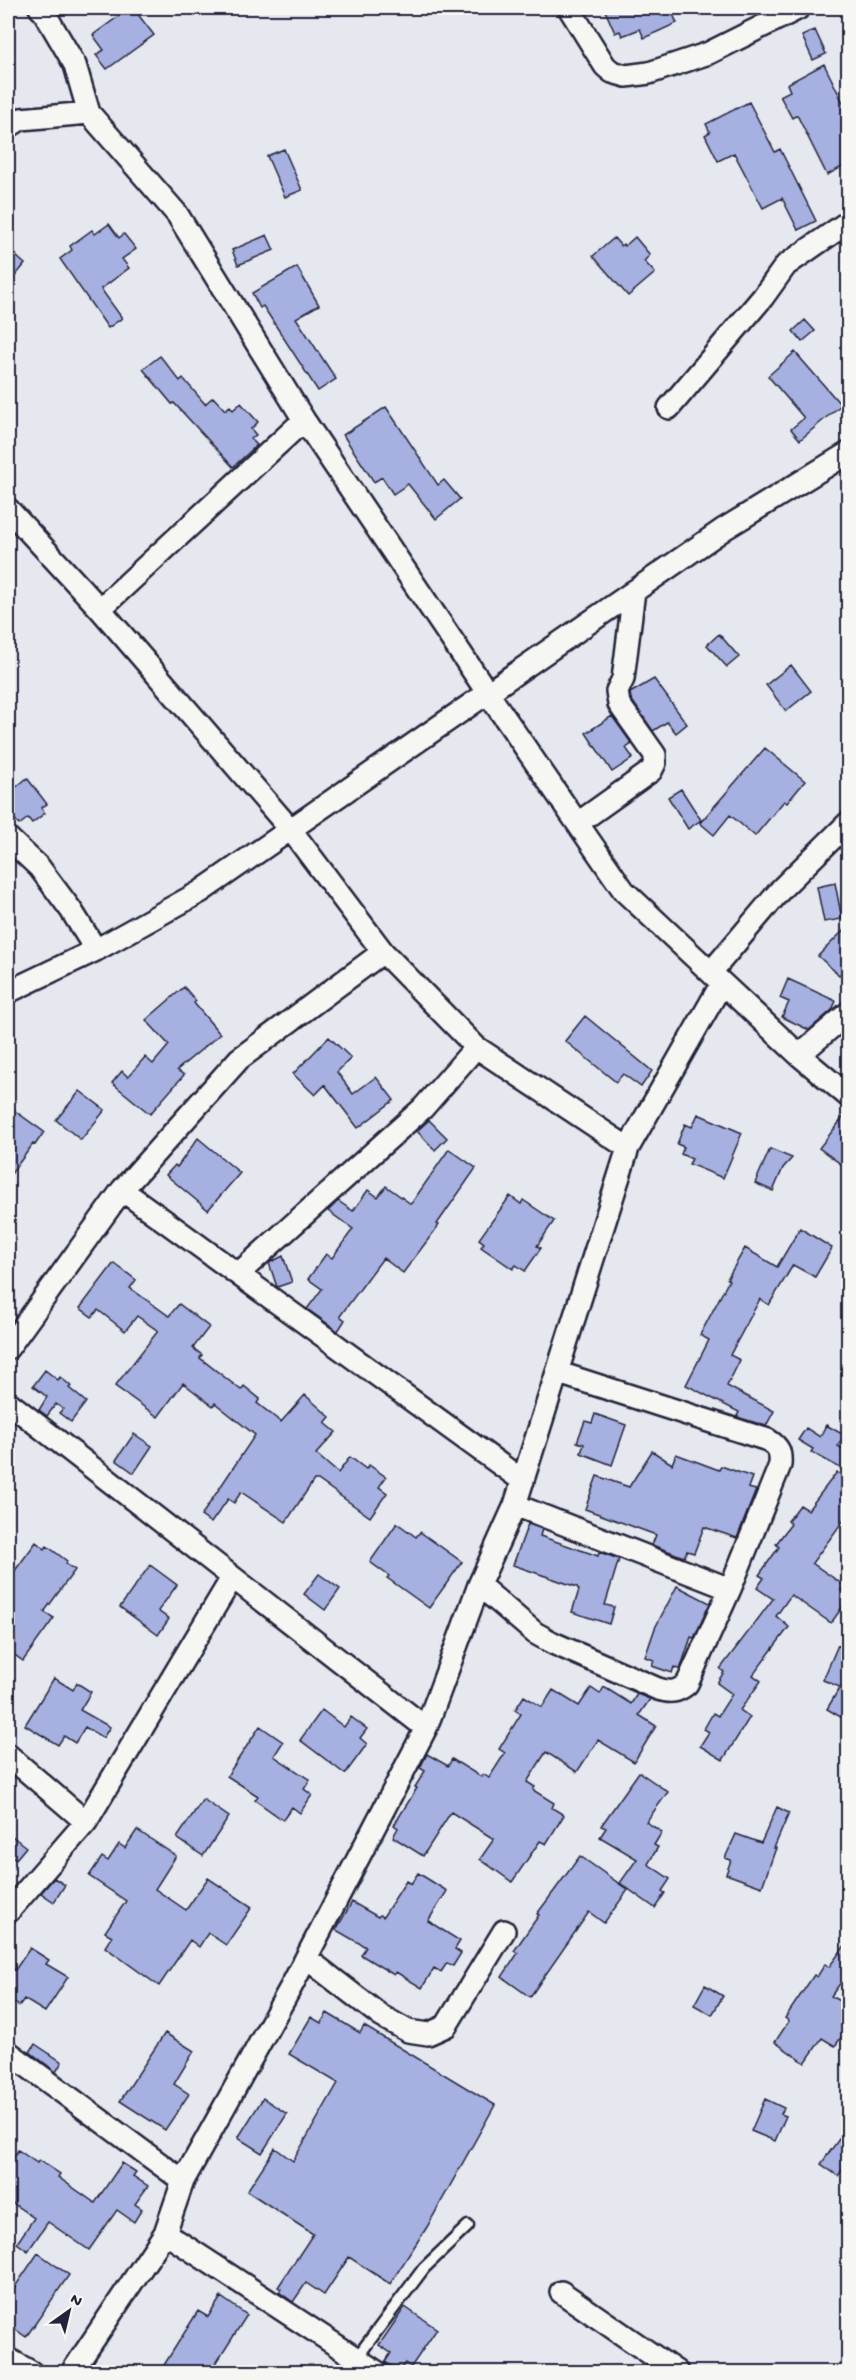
<svg xmlns="http://www.w3.org/2000/svg" width="856" height="2380" viewBox="0 0 856 2380" font-family="'Gochi Hand',sans-serif">
<rect width="100%" height="100%" fill="#e6e8ef"/>
<filter id="ink" filterUnits="userSpaceOnUse"><feTurbulence type="fractalNoise" baseFrequency=".0167" numOctaves="2"/><feDisplacementMap in="SourceGraphic" scale="12" xChannelSelector="R" yChannelSelector="G"/><feConvolveMatrix kernelMatrix="1 2 1 2 8 2 1 2 1" color-interpolation-filters="sRGB"/></filter>
<g filter="url(#ink)">
<path fill="#a6b1e1" stroke="#22223b" stroke-width="1.5" d="M130 8H133L154 35 107 69 96 55 104 50 93 35Z
M604 8H670L677 23 644 38 640 29 622 36 620 31 615 33Z
M815 30 826 54 813 60 802 36Z
M824 64 849 115V157L843 160 846 165 827 175 797 115 792 118 780 96 790 91 787 84Z
M749 102 775 152 780 149 816 221 798 230 782 198 763 208 734 153 718 161 705 135 710 132 706 124Z
M284 149 302 190 285 197 267 156Z
M109 224 119 238 124 234 136 249 122 259 129 268 101 289 122 318 108 328 60 259 72 250 70 246 92 230 95 234Z
M267 235 274 250 238 265 232 250Z
M635 237 650 255 644 261 655 273 628 296 593 256 614 238 621 246 623 244 625 246Z
M8 249 25 264 8 285Z
M297 267 319 305 296 318 336 379 318 391 263 306 260 308 252 293Z
M805 320 815 331 802 342 793 331Z
M795 352 841 405 800 440 791 429 804 418 768 376Z
M160 356 180 381 183 378 205 404 213 397 225 410 230 406 233 410 241 403 258 422 251 429 256 435 251 439 257 445 233 467 174 403 172 404 143 369Z
M386 407 438 485 444 480 460 499 436 519 408 484 393 494 382 477 374 482 343 435Z
M719 634 739 657 727 667 707 645Z
M791 665 811 691 786 711 766 685Z
M654 679 687 724 676 733 667 722 653 731 631 699 630 693Z
M612 716 632 744 626 748 633 758 612 772 586 733Z
M765 748 805 781 787 803 784 801 755 836 730 815 714 835 700 823Z
M27 778 47 804 41 808 45 813 32 823 28 818 19 825 8 810V794Z
M681 789 701 820 688 829 668 797Z
M835 883 842 919 824 922 817 887Z
M849 925V966L839 975 818 956Z
M788 979 836 1001 832 1010 809 1030 782 1017 789 1002 780 998Z
M184 987 196 1001 194 1003 220 1034 177 1070 184 1075 150 1114 112 1083 122 1071 128 1077 145 1057 153 1064 169 1045 146 1020Z
M585 1016 652 1071 641 1087 623 1074 616 1082 565 1041Z
M329 1037 351 1058 337 1072 353 1094 376 1077 394 1100 358 1128 325 1085 315 1095 293 1074Z
M80 1091 105 1110 81 1140 56 1120Z
M8 1106 44 1132 35 1145 33 1144 8 1178Z
M849 1110V1170L819 1148Z
M698 1114 742 1133 723 1178 689 1164 692 1159 681 1154 684 1147 677 1144 685 1124 692 1127Z
M429 1120 447 1138 435 1150 417 1131Z
M198 1138 240 1173 208 1210 166 1175 175 1165 177 1167Z
M449 1149 476 1168 437 1224 439 1225 403 1273 383 1258 340 1316 345 1320 338 1331 307 1309 322 1289 308 1279 326 1254 332 1258 353 1229 328 1211 338 1201 353 1211 368 1190 378 1197 386 1186 411 1204Z
M770 1149 792 1158 783 1168 773 1191 755 1183Z
M510 1196 521 1204 523 1200 554 1221 537 1246 541 1248 525 1271 516 1265 513 1269 481 1247 484 1243 479 1239Z
M800 1228 832 1248 815 1277 793 1265 769 1305 760 1299 730 1355 740 1360 727 1386 774 1411 766 1426 740 1418 737 1416 739 1412 686 1385 709 1340 700 1335 729 1280 727 1279 745 1248 777 1267Z
M283 1256 292 1282 277 1287 269 1263Z
M114 1263 136 1280 130 1288 169 1316 179 1304 209 1327 193 1348 202 1355 200 1358 241 1390 244 1386 260 1399 257 1403 281 1422 305 1395 330 1417 325 1423 336 1432 316 1454 338 1473 350 1457 366 1469 369 1465 386 1477 379 1487 387 1493 370 1517 318 1480H314L286 1522 241 1492 234 1503 228 1499 211 1523 201 1516 255 1435 215 1403 213 1406 183 1383 158 1417 115 1386 158 1331 137 1316 125 1331 98 1310 92 1317 80 1308Z
M45 1370 58 1380 60 1377 71 1386 69 1388 86 1402 71 1422 59 1413 63 1409 56 1404 47 1416 39 1410 47 1397 33 1386Z
M595 1414 626 1425 612 1465 581 1453 584 1444 577 1442 585 1421 592 1423Z
M826 1425 844 1435 838 1446 849 1453V1457L842 1469 811 1452 813 1449 798 1440 806 1428 820 1437Z
M134 1434 152 1446 134 1473 116 1460Z
M652 1451 672 1464 676 1454 719 1470 721 1466 752 1477 748 1488 756 1490 737 1538 704 1527 694 1553 687 1551 684 1557 652 1545 656 1535 585 1509 597 1476 629 1487Z
M837 1472 849 1481V1513L812 1563 845 1586 841 1590 849 1595V1598L831 1623 791 1595 776 1616 789 1627 753 1675 761 1681 740 1710 750 1717 723 1760 700 1746 709 1732 704 1729 713 1713 718 1716 732 1694 717 1683 724 1672 720 1669 773 1599 757 1588 764 1578 759 1575 779 1547 776 1544 791 1524 788 1521 800 1505 808 1510Z
M397 1523 416 1537 420 1532 462 1562 429 1608 387 1578 389 1576 370 1562Z
M528 1524 542 1529 540 1536 598 1556 599 1552 619 1559 605 1605 614 1607 609 1624 572 1612 579 1590 577 1587 513 1565Z
M36 1542 45 1549 47 1546 67 1561 66 1564 75 1570 44 1612 54 1618 23 1661 8 1650V1580Z
M150 1565 177 1585 158 1611 169 1619 158 1635 120 1607Z
M319 1574 340 1589 325 1610 304 1594Z
M677 1586 710 1603 694 1638 691 1637 680 1670 674 1667 672 1673 652 1666 654 1660 645 1657 655 1628Z
M838 1645 849 1650V1722L827 1709 840 1687 823 1680Z
M54 1678 73 1690 77 1683 91 1692 80 1710 110 1727 103 1738 85 1727 75 1743 64 1736 58 1745 25 1725Z
M604 1687 631 1704 637 1694 650 1699 639 1715 656 1726 634 1762 598 1740 577 1772 546 1752 527 1782 535 1787 533 1790 554 1803 552 1808 564 1815 546 1844 540 1841 512 1882 480 1859 494 1839 451 1812 423 1856 393 1837 398 1828 394 1825 417 1788 415 1787 425 1771 420 1768 427 1754 448 1766 452 1759 481 1777 483 1774 489 1778 505 1753 499 1749 521 1714 515 1710 524 1696 542 1707 553 1690 579 1706 591 1688 600 1694Z
M322 1710 344 1727 351 1717 367 1729 360 1738 367 1744 345 1774 300 1740Z
M260 1726 283 1742 274 1756 310 1780 304 1789 312 1795 300 1813 292 1807 283 1820 255 1800 258 1796 227 1776Z
M639 1772 668 1792 646 1822 662 1832 654 1845 658 1847 648 1864 670 1879 662 1891 665 1893 655 1908 620 1883 637 1859 600 1837 606 1828 601 1826Z
M203 1799 229 1817 203 1856 177 1838Z
M777 1807 789 1813 774 1848H776L762 1887 726 1874 731 1860 725 1858 736 1834 761 1843Z
M137 1830 176 1856 155 1889 186 1910 208 1878 252 1907 226 1945 208 1933 199 1947 190 1940 159 1986 105 1947 112 1936 105 1932 126 1901 89 1876 102 1857 108 1861 119 1844 125 1848Z
M8 1833 26 1847 16 1859 8 1853Z
M580 1856 628 1890 604 1923 589 1912 530 1997 502 1977 518 1953 514 1951 539 1915 537 1914Z
M418 1873 447 1891 428 1921 460 1941 455 1949 461 1953 453 1966 447 1963 441 1972 434 1968 422 1988 396 1972 394 1975 361 1955 366 1947 336 1930 352 1902 378 1917 380 1915 383 1917 406 1881 411 1884Z
M54 1878 65 1885 54 1902 41 1893Z
M849 1940V1971L831 1996 849 2007V2040L842 2036 835 2046 822 2038 805 2063 775 2042 789 2021 785 2018 814 1975 817 1977 825 1964 829 1967Z
M30 1948 49 1960 46 1964 68 1977 45 2012 24 1999 19 2006 8 1998V1966L15 1970Z
M705 1985 723 1996 712 2015 694 2005Z
M327 2013 360 2033 364 2026 495 2105 427 2227 390 2284 349 2257 324 2295 306 2283 293 2302 279 2292 281 2289 278 2287 313 2234 247 2191 275 2148 293 2161 338 2083 289 2054 311 2017 321 2023Z
M165 2033 194 2051 174 2084 189 2094 165 2130 120 2101Z
M35 2044 62 2062 56 2072 30 2052Z
M263 2098 287 2114 262 2153 238 2138Z
M765 2099 784 2108 781 2114 786 2116 775 2141 751 2131Z
M849 2125V2160L838 2176 821 2164Z
M18 2150 37 2163 39 2160 60 2174 58 2177 95 2203 122 2163 136 2172 133 2176 148 2186 135 2204 142 2209 134 2222 117 2210 89 2250 48 2222 28 2251 17 2243 34 2218 8 2200V2166Z
M38 2253 69 2275 26 2337 8 2324V2297Z
M221 2297 247 2315 210 2373H159L198 2311 208 2317Z
M405 2307 437 2329 411 2367 405 2363 399 2371 385 2362 391 2353 379 2345Z"/>
<g fill="none" stroke-linecap="round" stroke-linejoin="round">
<g stroke="#22223b" stroke-width="15">
<path id="lane" d="M355 2360 424 2268 468 2226"/>
</g>
<g stroke="#22223b" stroke-width="26">
<path id="street" d="M40 8 44 12 75 65 89 113 177 214 304 420 487 692 624 891 722 983 628 1148 515 1505 479 1585 426 1728 291 1987 183 2181 165 2233 72 2372
M569 8 605 66 612 72 626 76 649 73 709 53 799 8
M8 127 21 119 89 113
M669 408 763 297 786 265 848 222
M8 509 100 609 291 830 383 952 476 1047 628 1148
M100 609 304 420
M578 823 651 771 655 763V755L619 704 617 691 623 679 634 591
M8 838 39 867 71 910 96 950
M712 971 782 888 848 823
M722 983 799 1055 848 1096
M8 992 96 950 200 892 724 529 848 453
M799 1055 848 1013
M122 1190 523 1481
M238 1274 423 1108 476 1047
M8 1348 122 1190 239 1059 383 952
M8 1402 426 1728
M515 1505 730 1589
M479 1585 535 1633 553 1643 658 1689C671 1693 677 1692 687 1684L730 1589 780 1465C781 1452 779 1447 768 1440L559 1373
M8 1755 86 1822
M8 1912 86 1822 232 1578
M306 1958 381 2016 408 2031 428 2034 446 2026 504 1931
M8 2052 183 2181
M165 2233 377 2372
M561 2292 677 2372
M8 2359 31 2372"/>
</g>
<use href="#lane" stroke="#f6f6f2" stroke-width="10"/>
<use href="#street" stroke="#f6f6f2" stroke-width="21"/>
</g>
</g>
<rect width="856" height="2380" fill="none" stroke="#f6f6f2" stroke-width="30"/>
<rect x="15" y="15" width="826" height="2350" fill="none" stroke="#22223b" stroke-width="2" filter="url(#ink)"/>
<g transform="translate(69 2311) rotate(34)" stroke="#f6f6f2" stroke-width="4.5" paint-order="stroke">
<path d="M0-4.5L10 22L0 15L-10 22Z" fill="#22223b"/>
<text y="-9" font-size="16" font-weight="bold" text-anchor="middle" fill="#22223b">N</text>
</g>
</svg>
